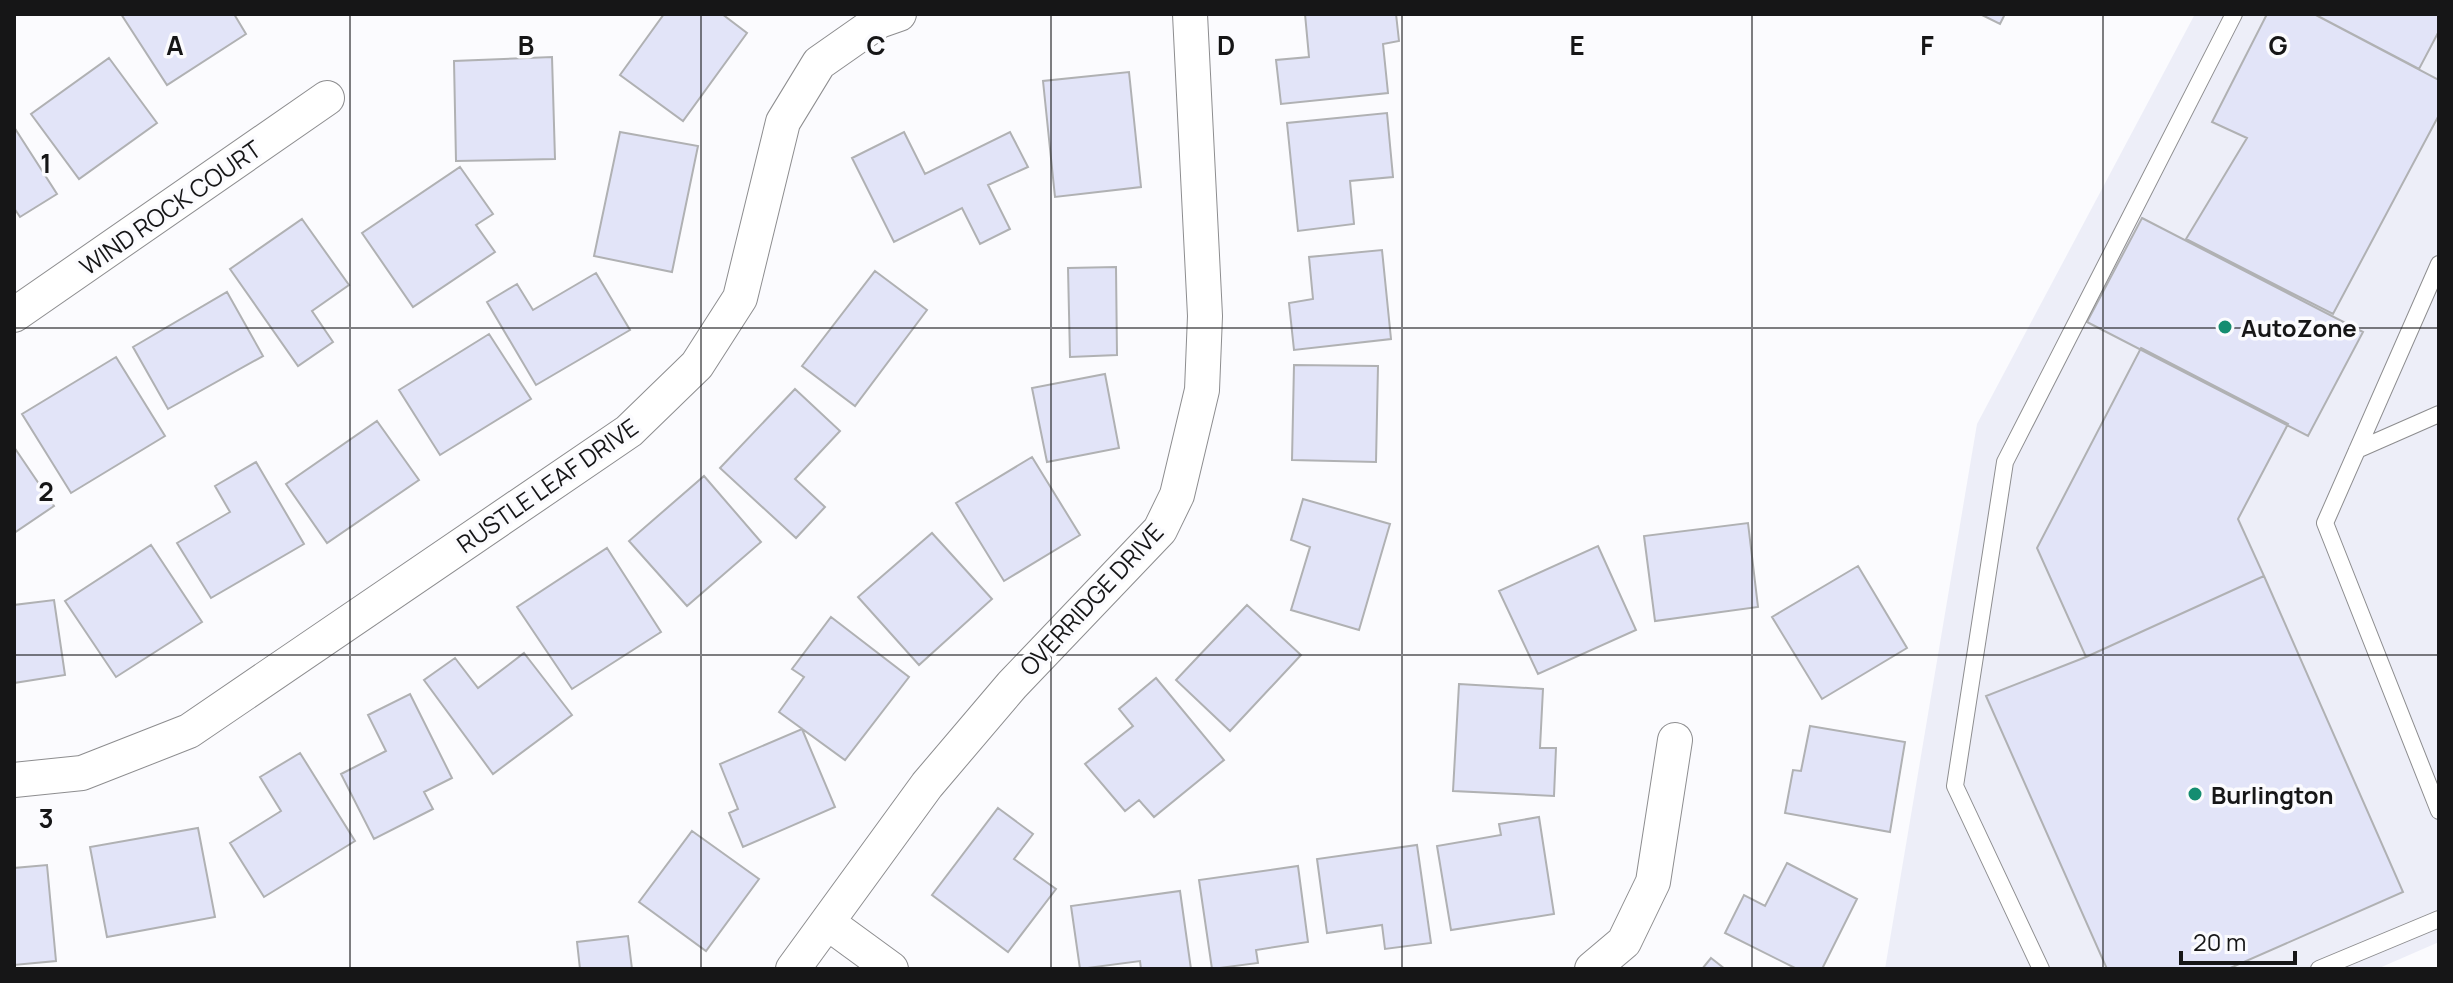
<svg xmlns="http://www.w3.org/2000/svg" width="2453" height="983" viewBox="0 0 2453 983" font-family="Manrope,sans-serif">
<rect width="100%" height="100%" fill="#fbfbfe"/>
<path fill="#edeef8" d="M2195 14H2439V942L2377 969H1885L1977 424Z"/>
<path fill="#e2e4f8" stroke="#b0b1b3" stroke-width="2" d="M121 14H234L246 34 167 85Z
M664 14H722L747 33 683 121 620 75Z
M1305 14H1396L1399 41 1383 44 1388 93 1281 104 1276 60 1309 57Z
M1980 14H2005L2000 24Z
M2267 14H2314L2439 80V115L2333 314 2186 239 2247 138 2212 122Z
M2314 14H2439V31L2419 69Z
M552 57 555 159 456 161 454 61Z
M109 58 157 123 79 179 31 114Z
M1129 72 1141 187 1055 197 1043 81Z
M1387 113 1393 177 1350 181 1354 224 1298 231 1287 123Z
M14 127 57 194 20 217 14 208Z
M620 132 698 146 672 272 594 256Z
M904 132 925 174 1010 132 1028 167 988 185 1010 229 980 244 962 208 894 242 852 158Z
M460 167 493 214 476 225 495 252 413 307 362 233Z
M2142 218 2363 332 2308 436 2087 322Z
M302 219 349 285 312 311 333 342 298 366 230 269Z
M1382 250 1391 339 1294 350 1289 303 1313 299 1309 257Z
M1116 267 1117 355 1070 357 1068 268Z
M875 271 927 310 855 406 802 366Z
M596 273 630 330 536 385 487 302 517 284 533 310Z
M227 292 263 356 168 409 133 347Z
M489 334 531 399 440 455 399 390Z
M2141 348 2288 424 2238 519 2264 576 2086 657 2037 548Z
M116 357 165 436 71 493 22 414Z
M1294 365 1378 366 1376 462 1292 460Z
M1105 374 1119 448 1047 462 1032 388Z
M795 389 840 431 795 479 825 507 796 538 720 468Z
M377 421 419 480 327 543 286 484Z
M14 447 54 506 14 533Z
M1032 457 1080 535 1004 581 956 503Z
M256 462 304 544 211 598 177 543 230 512 215 486Z
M704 476 761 542 687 606 629 541Z
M1303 499 1390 524 1359 630 1291 610 1310 547 1291 540Z
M1748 523 1758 607 1655 621 1644 536Z
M932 533 992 599 919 665 858 597Z
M151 545 202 622 116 677 65 601Z
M1598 546 1636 630 1538 674 1499 591Z
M607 548 661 632 572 689 517 607Z
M1858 566 1907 648 1822 699 1772 617Z
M2264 576 2403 892 2228 969H2107L1986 696 2086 657Z
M54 600 65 675 14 683V605Z
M1247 605 1301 655 1230 731 1176 680Z
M831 617 909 677 845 760 779 712 804 677 792 669Z
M524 653 572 715 493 774 424 680 455 658 478 688Z
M1156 678 1224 760 1154 817 1139 800 1125 811 1085 764 1133 726 1119 709Z
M1459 684 1543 689 1540 748H1556L1554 796 1453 791Z
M410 694 452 778 424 792 433 809 374 839 341 774 386 751 368 715Z
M1810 726 1905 742 1890 832 1785 813 1793 770 1801 771Z
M802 729 835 807 743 847 729 813 738 809 720 764Z
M300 753 355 841 264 897 230 843 281 811 260 777Z
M998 808 1033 834 1014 859 1056 889 1008 952 932 895Z
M1539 817 1554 914 1451 930 1437 846 1501 835 1499 824Z
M198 828 215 917 107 937 90 847Z
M692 831 759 879 706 951 639 902Z
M1417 845 1431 943 1385 949 1382 925 1327 933 1317 859Z
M1787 863 1857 899 1822 969H1797L1725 933 1744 895 1765 906Z
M47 865 56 961 14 965V868Z
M1298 866 1308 942 1256 950 1258 963 1212 969 1199 880Z
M1180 891 1191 969H1141L1140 961 1080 969 1071 906Z
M628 936 632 969H580L577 942Z
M1711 958 1725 969H1702Z"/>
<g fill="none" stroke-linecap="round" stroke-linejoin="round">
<g stroke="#8d8d8f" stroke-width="18">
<path id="service" d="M2439 264 2325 523 2439 811
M2357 450 2439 414
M2041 969 1955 786 2005 462 2234 14
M2319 969 2439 919"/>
</g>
<g stroke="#8d8d8f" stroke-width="36">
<path id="minor" d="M14 315 327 98
M14 780 82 773 189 731 629 431 697 365 740 298 783 122 819 63 879 21 899 14
M828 923 891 969
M793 969 927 785 1012 685 1160 530 1177 495 1202 390 1205 316 1190 14
M1592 969 1624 942 1653 882 1675 740"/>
</g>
<use href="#service" stroke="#fff" stroke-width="16"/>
<use href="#minor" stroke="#fff" stroke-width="34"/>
</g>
<path fill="none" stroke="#161617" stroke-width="2" stroke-opacity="0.55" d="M350 14V969M701 14V969M1051 14V969M1402 14V969M1752 14V969M2103 14V969M14 328H2439M14 655H2439"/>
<g fill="#148d71" stroke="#fbfbfe" stroke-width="3">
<circle cx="2225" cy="327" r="8"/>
<circle cx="2195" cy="794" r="8"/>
</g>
<g text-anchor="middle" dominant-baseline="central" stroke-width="7" stroke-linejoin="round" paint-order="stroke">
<g font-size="24" fill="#161617" stroke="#fbfbfe">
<text transform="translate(170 207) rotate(-35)">WIND ROCK COURT</text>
<text transform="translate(547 485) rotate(-35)">RUSTLE LEAF DRIVE</text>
<text transform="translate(1091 599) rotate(-47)">OVERRIDGE DRIVE</text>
</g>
<g font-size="24" font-weight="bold" fill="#161617" stroke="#fbfbfe" text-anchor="start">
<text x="2241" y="327">AutoZone</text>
<text x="2211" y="794">Burlington</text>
</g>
</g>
<g font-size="26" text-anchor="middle" font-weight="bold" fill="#161617" stroke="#fbfbfe" stroke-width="7" stroke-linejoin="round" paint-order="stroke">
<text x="175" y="55">A</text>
<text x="526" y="55">B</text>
<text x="876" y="55">C</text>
<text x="1226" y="55">D</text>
<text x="1577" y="55">E</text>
<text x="1927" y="55">F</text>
<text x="2278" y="55">G</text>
<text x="46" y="173">1</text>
<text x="46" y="501">2</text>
<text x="46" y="828">3</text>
</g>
<rect width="2453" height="983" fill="none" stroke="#161617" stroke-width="32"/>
<path d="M2181 951v12h114v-12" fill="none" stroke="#161617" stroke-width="4"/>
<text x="2193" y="951" font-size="24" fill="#161617" stroke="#fbfbfe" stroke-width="6" paint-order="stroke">20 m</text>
</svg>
